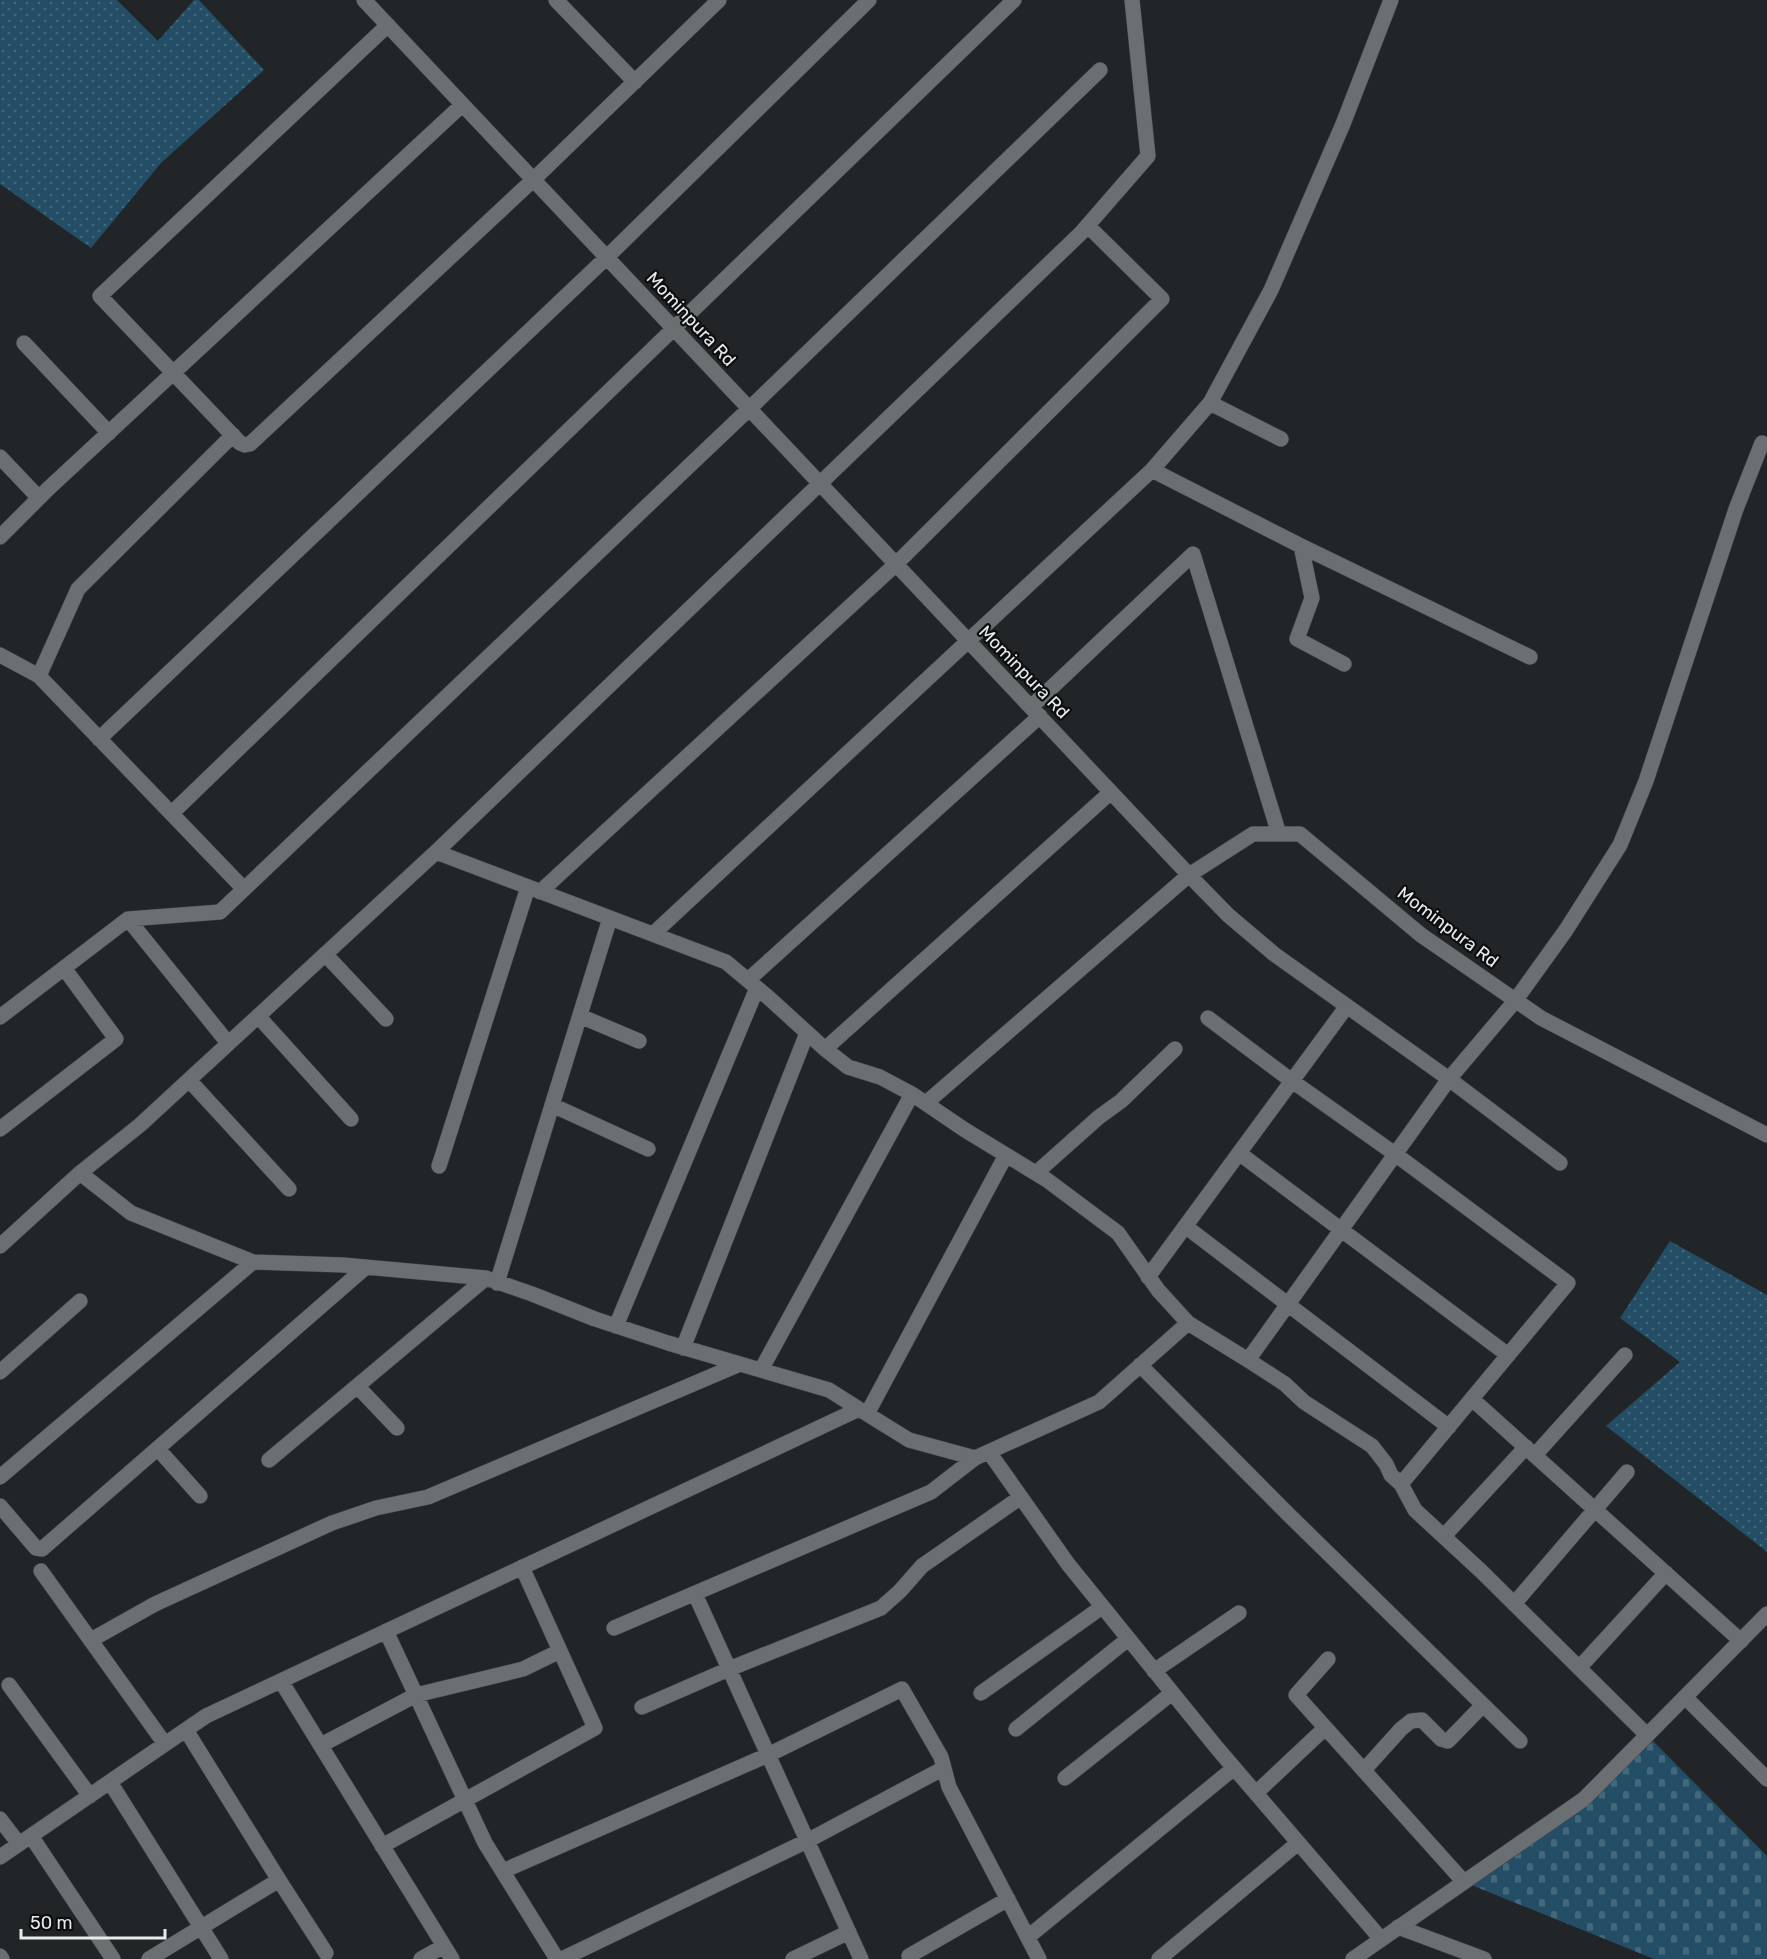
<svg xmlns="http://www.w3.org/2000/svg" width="1767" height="1959" viewBox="0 0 1767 1959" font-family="Rubik,sans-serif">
<defs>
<pattern id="grass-dots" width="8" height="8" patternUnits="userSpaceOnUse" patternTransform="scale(1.5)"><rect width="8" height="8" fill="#244e65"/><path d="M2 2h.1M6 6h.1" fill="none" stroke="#44687b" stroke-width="1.8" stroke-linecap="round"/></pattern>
<pattern id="cemetery-stones" width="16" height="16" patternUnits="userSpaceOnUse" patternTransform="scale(1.5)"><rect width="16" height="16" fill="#244e65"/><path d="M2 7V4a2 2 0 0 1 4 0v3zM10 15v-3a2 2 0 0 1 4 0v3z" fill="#44687b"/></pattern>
</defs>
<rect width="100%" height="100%" fill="#212527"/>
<path fill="url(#grass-dots)" d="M0 0H117L158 41 194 0H199L264 70 161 163 91 248 0 184Z
M1670 1241 1767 1295V1552L1606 1426 1680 1362 1620 1318Z"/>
<path fill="url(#cemetery-stones)" d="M1647 1735 1767 1856V1959H1654L1464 1882 1584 1799Z"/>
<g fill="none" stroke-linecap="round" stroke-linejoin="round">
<g stroke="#3f4345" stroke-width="16">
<path id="street" d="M364 0 1189 875 1253 834H1300L1421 935 1541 1018 1767 1135
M556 0 635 82
M388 25 100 296 240 443 245 445 250 444 533 180 719 0
M24 343 109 433
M1210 403 1281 439
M0 457 39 498
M1152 470 1301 546 1530 657
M0 537 49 488 462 105
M1301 546 1312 598 1297 639 1344 664
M0 655 39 676 244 889
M39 676 78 589 233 435
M1031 707 1193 554 1279 834
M99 739 606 258 869 0
M172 813 1014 0
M436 852 726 962 769 998 825 1049 848 1067 880 1077 912 1094 965 1130 1047 1180 1118 1233 1158 1290 1188 1323
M540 892 895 565 1162 299 1088 226
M128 919 220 912 749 409 1100 70
M653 934 1152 470 1210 403 1271 290 1343 124 1391 0
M325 954 386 1019
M748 980 1040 716
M258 1016 351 1119
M580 1016 639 1041
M0 1017 128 919 228 1043
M1208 1018 1292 1081 1395 1154 1568 1283 1401 1484 1391 1475 1386 1464 1372 1446 1304 1402 1285 1384 1248 1360
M825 1049 1111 792
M189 1080 289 1189
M926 1103 1189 875 1228 915 1274 954 1449 1079 1560 1163
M552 1105 648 1149
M0 1129 116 1039 64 968
M1239 1153 1508 1355
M439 1166 528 887
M80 1173 131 1213 253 1262 343 1265 486 1278 532 1294 595 1319 668 1343 829 1390 859 1409
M1036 1173 1099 1117 1121 1101 1175 1049
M1185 1226 1449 1427
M0 1246 80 1173 140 1125 436 852 1081 233 1148 156 1132 0
M1148 1277 1347 1006
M497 1283 610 918
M616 1326 757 988
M683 1348 807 1033
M1140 1365 1288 1514 1520 1741
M761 1370 912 1094
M0 1372 80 1301
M358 1387 397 1428
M1472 1399 1741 1641
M867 1414 1006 1155
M158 1449 200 1496
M989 1452 1068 1564 1217 1748 1381 1939
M1535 1455 1625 1355
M269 1460 486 1278
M0 1477 253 1262
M1401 1484 1415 1510 1481 1571 1647 1735
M0 1506 36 1548 42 1549 366 1267
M1444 1536 1526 1447
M41 1571 165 1744
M695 1594 861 1959
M1514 1604 1627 1472
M614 1628 931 1492 975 1458
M386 1631 485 1843 557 1959
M91 1640 155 1604 332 1523 376 1508 428 1497 740 1364
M1328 1659 1296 1695 1464 1882
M1579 1668 1666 1573
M1154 1671 1239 1613
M281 1681 452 1959
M9 1685 90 1796
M981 1693 1102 1607
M1685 1697 1767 1779
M642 1707 729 1669 881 1608 900 1591 922 1566 1021 1497
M1016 1729 1128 1639
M321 1745 416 1695 523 1669 560 1651
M1364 1770 1401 1729 1411 1721 1422 1720 1441 1739 1448 1741 1483 1705
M1065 1778 1172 1693
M110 1782 221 1959
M1256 1793 1325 1728
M0 1819 19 1844
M31 1836 113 1959
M382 1846 595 1728 522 1567
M0 1857 206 1716 859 1409 909 1440 975 1458 1099 1402 1188 1323 1248 1360 1449 1079 1515 1001 1566 930 1620 845 1646 781 1736 509 1762 443
M503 1871 768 1755 902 1689 941 1757 949 1787 1039 1959
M279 1880 326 1953
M1398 1927 1484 1959
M1028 1937 1234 1768
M0 1956 2 1959
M909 1956 1008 1899
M149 1959 279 1880 186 1730
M421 1959 444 1946
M562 1959 807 1841 944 1768
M793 1959 849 1932
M1159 1959 1298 1843"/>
</g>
<g stroke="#3f4345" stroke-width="16">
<path id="secondary" d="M1353 1959 1584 1799 1767 1614"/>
</g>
<use href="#street" stroke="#6a6f72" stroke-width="15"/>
<use href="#secondary" stroke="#6a6f72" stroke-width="15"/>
</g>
<g text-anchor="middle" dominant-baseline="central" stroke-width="4.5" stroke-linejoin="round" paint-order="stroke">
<g font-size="18" fill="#e8ebec" stroke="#0c0e0f">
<text transform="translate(691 319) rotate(47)">Mominpura Rd</text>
<text transform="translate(1024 672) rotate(46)">Mominpura Rd</text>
<text transform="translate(1448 927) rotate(37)">Mominpura Rd</text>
</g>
</g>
<path d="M21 1929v9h144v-9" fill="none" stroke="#e8ebec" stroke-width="3"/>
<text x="30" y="1929" font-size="18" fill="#e8ebec" stroke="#0c0e0f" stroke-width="4.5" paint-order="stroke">50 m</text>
</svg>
